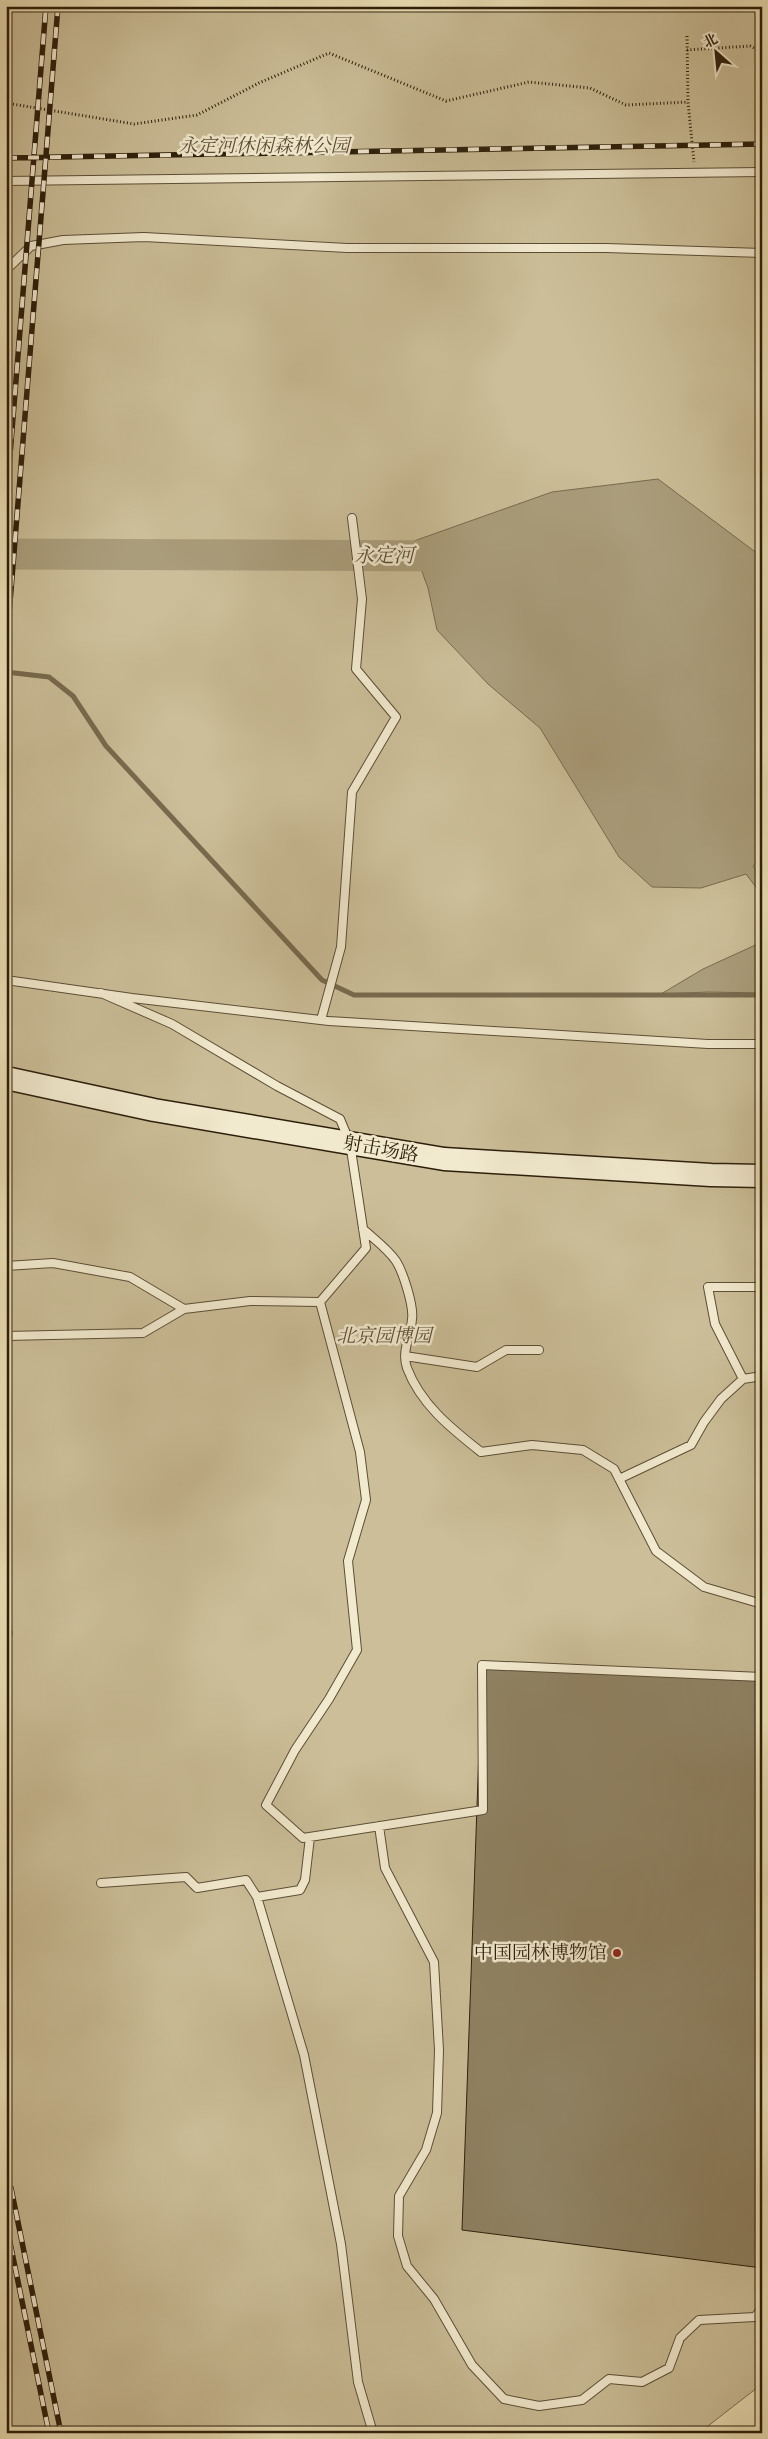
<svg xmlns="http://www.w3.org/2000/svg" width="768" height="2439" viewBox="0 0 768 2439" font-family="Cardo,'Noto Serif SC',serif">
<rect width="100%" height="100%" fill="#ebdfb5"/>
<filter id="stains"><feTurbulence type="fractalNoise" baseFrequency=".004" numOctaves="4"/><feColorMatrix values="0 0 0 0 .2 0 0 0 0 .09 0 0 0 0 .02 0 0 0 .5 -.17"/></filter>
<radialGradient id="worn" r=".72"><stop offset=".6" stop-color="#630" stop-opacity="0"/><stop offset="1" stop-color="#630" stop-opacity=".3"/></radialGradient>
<path fill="#cbbe98" stroke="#7c6e52" d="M6 6H762V2384L699 2433H6Z"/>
<path fill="#aa9d7b" stroke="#786a4e" d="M658 479 762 557V857L753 866 762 877V895L746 874 701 888 652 887 619 857 540 728 488 684 437 630 428 588 411 542 552 492Z
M762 942V993L708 992 661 994 703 969Z"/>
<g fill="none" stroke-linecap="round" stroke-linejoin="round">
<path stroke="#786a4e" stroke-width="5" d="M6 672 49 677 73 696 106 746 322 980 354 995H762"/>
<path stroke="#aa9d7b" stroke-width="31" d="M6 554 457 556"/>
</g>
<path fill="#8f8263" stroke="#2c1e0b" d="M482 1665 762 1677V2268L462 2230Z"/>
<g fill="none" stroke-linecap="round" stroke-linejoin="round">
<g stroke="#5c4e36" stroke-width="10">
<path id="lane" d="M6 181 762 172
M6 270 31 246 63 240 144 237 347 248H606L762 253
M6 980 132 998 329 1021 708 1044H762
M101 993 172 1024 277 1086 340 1119 350 1143 366 1248 320 1302 360 1452 366 1500 348 1561 357 1650 329 1699 295 1750 266 1805 303 1838 483 1810 482 1665 762 1677
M321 1020 341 947 352 792 396 717 356 669 362 599 352 518
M363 1229C374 1239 388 1249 396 1261 403 1272 414 1306 412 1319 411 1336 401 1351 407 1368 421 1405 452 1429 481 1452L532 1445 583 1450 614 1469 656 1551 704 1587 762 1604
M6 1266 53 1263 130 1277 184 1309
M6 1336 143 1333 184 1309 250 1301 320 1302
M405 1356 477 1367 506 1350H539
M743 1379 715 1324 708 1287H762
M619 1479 691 1445 704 1422 721 1399 743 1379 762 1376
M6 1626 8 1633 6 1635
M379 1826 385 1868 434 1962 439 2050 437 2113 426 2150 399 2196 398 2236 407 2266 434 2299 472 2365 504 2399 539 2406 582 2400 609 2379 642 2382 669 2368 680 2338 699 2320 755 2317 762 2308
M101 1883 186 1877 197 1888 246 1880 257 1897 300 1890 305 1880 310 1837
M257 1897 304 2055 341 2244 358 2382 373 2433"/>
</g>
<g stroke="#2c1e0b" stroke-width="25">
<path id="secondary" d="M6 1078 154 1110 444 1159 711 1175 762 1176"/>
</g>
<path stroke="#2c1e0b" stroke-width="3" stroke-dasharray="1 2.5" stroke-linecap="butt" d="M687 36 688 102 694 162
M687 50 750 46 762 52
M6 103 134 124 197 115 259 83 329 53 446 101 529 82 590 88 626 105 688 102"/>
<use href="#lane" stroke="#f2eacf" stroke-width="8"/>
<use href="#secondary" stroke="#f2eacf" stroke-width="22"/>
<g stroke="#2c1e0b" stroke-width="5.5">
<path id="rail" d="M6 158 762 144
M6 505 46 6
M6 652 58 6
M11 2188 61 2433
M6 2223 49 2433"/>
</g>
<use href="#rail" stroke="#f2eacf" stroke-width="4" stroke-dasharray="11" stroke-linecap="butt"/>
</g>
<circle fill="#8f2418" stroke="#f2eacf" stroke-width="2" cx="617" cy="1953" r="5"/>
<g text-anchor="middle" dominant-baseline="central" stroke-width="5" stroke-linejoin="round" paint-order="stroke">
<g font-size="19" font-style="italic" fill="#5c4e35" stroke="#f2eacf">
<text x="264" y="146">永定河休闲森林公园</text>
<text x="384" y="1336">北京园博园</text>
</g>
<g font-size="19" fill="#2c1e0b" stroke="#f2eacf">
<text transform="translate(381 1149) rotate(10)">射击场路</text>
</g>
<g font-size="19" fill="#2c1e0b" stroke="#f2eacf" text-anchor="end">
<text x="607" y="1953">中国园林博物馆</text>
</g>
<g font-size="20" font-style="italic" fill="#584a32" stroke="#f2eacf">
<text x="384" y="555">永定河</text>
</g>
</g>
<rect width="768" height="2439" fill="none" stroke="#ebdfb5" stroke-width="25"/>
<rect x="8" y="8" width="753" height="2424" fill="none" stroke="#2c1e0b" stroke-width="2.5"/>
<rect x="12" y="12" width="743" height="2414" fill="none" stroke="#2c1e0b"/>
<g transform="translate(716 52) rotate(333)" stroke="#f2eacf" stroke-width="4" paint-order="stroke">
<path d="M0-4L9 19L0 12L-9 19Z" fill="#2c1e0b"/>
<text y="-8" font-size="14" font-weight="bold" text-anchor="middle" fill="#2c1e0b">北</text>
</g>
<rect width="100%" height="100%" filter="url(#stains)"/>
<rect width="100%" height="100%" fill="url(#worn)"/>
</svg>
